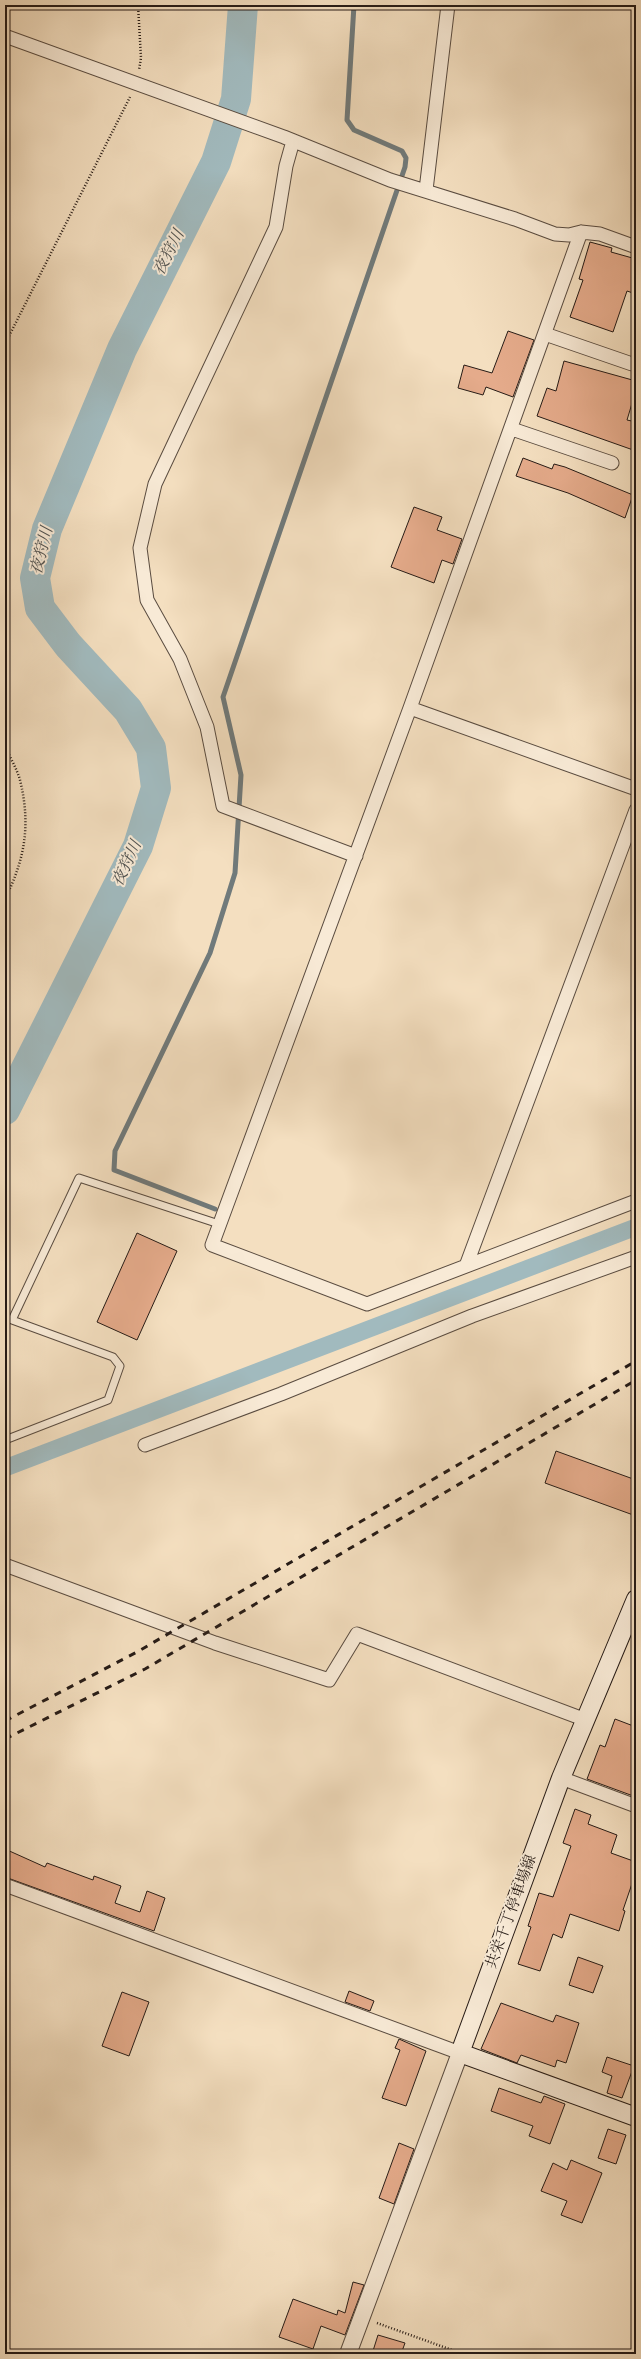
<svg xmlns="http://www.w3.org/2000/svg" width="641" height="2359" viewBox="0 0 641 2359" font-family="'Sorts Mill Goudy','Noto Serif JP',serif">
<rect width="100%" height="100%" fill="#f4dfc0"/>
<filter id="stains"><feTurbulence type="fractalNoise" baseFrequency=".005" numOctaves="4"/><feColorMatrix values="0 0 0 0 .2 0 0 0 0 .09 0 0 0 0 .02 0 0 0 .5 -.17"/></filter>
<radialGradient id="worn" r=".72"><stop offset=".6" stop-color="#630" stop-opacity="0"/><stop offset="1" stop-color="#630" stop-opacity=".3"/></radialGradient>
<g fill="none" stroke-linecap="round" stroke-linejoin="round">
<path stroke="#707a7b" stroke-width="5" d="M215 1209 114 1170 115 1151 210 953 235 873 241 775 223 697 405 167 406 158 402 151 354 130 347 120 354 5"/>
<path stroke="#a1babe" stroke-width="17" d="M5 1468 636 1227"/>
<path stroke="#a1babe" stroke-width="30" d="M5 1110 138 846 156 788 151 748 128 710 68 645 40 608 35 578 47 529 122 349 216 162 236 99 243 5"/>
</g>
<path fill="#e5ab8b" stroke="#261b16" d="M590 242 612 248 611 252 636 259V294L627 291 613 332 570 317 583 280 579 279Z
M508 331 534 340 513 397 486 387 483 395 458 388 464 365 492 373Z
M564 361 636 381V390L627 420 636 422V451L537 416 547 388 556 391Z
M523 458 552 469 554 464 565 467 633 495 625 518 568 493 516 476Z
M414 507 442 517 437 530 462 539 453 564 442 560 434 583 391 567Z
M137 1233 177 1251 137 1340 97 1322Z
M556 1451 636 1480V1516L545 1483Z
M615 1719 636 1727V1797L587 1779 600 1745 605 1747Z
M575 1809 591 1815 588 1824 617 1835 611 1853 636 1862V1872L623 1910 625 1911 619 1931 570 1914 562 1938 553 1934 540 1971 518 1964 531 1927 528 1926 539 1893 553 1897 571 1846 563 1843Z
M5 1849 45 1867 47 1863 93 1880 94 1876 121 1886 115 1903 140 1912 147 1891 165 1898 154 1931 5 1877Z
M578 1957 603 1966 593 1993 569 1985Z
M349 1991 374 2001 370 2011 345 2002Z
M122 1992 149 2002 129 2056 102 2046Z
M501 2003 553 2022 556 2015 579 2023 566 2063 557 2060 555 2067 521 2055 517 2063 481 2049Z
M399 2039 426 2051 406 2106 382 2098 400 2050 395 2048Z
M607 2057 634 2066 622 2098 607 2093 612 2076 602 2072Z
M499 2088 541 2103 544 2096 565 2104 550 2144 529 2136 533 2126 491 2111Z
M608 2129 626 2135 616 2164 598 2158Z
M399 2143 414 2149 394 2204 379 2198Z
M571 2160 602 2173 582 2223 561 2215 567 2201 541 2191 553 2163 567 2170Z
M353 2282 364 2285 345 2335 321 2326 313 2349 279 2337 293 2299 337 2315 338 2310 345 2313Z
M378 2335 405 2343 401 2354H372Z"/>
<g fill="none" stroke-linecap="round" stroke-linejoin="round">
<g stroke="#5a4c40" stroke-width="9">
<path id="service" d="M5 1440 108 1400 120 1366 113 1357 12 1320 79 1178 219 1224"/>
</g>
<g stroke="#5a4c40" stroke-width="15">
<path id="minor" d="M5 36 284 137 390 180 515 219 555 234 569 235 581 232 600 234 636 247
M293 141 286 166 276 227 155 484 140 548 147 600 180 659 207 727 223 806 356 856
M426 190 448 5
M581 232 410 708 212 1245 367 1304 636 1201
M545 334 632 364
M512 429 612 463
M410 708 636 789
M466 1266 636 810
M145 1445 281 1394 472 1316 636 1257
M5 1565 215 1643 329 1680 357 1634 586 1720
M561 1778 636 1806
M5 1885 460 2053"/>
</g>
<g stroke="#5a4c40" stroke-width="18">
<path id="tertiary" d="M348 2354 460 2053"/>
</g>
<g stroke="#261b16" stroke-width="20">
<path id="secondary" d="M636 1599 561 1778 460 2053 636 2117"/>
</g>
<path stroke="#261b16" stroke-width="2.5" stroke-dasharray="1 2" stroke-linecap="butt" d="M138 5 141 58 139 70
M5 344 130 97
M5 747C10 757 17 769 20 780 31 825 25 859 5 899
M377 2323 463 2354"/>
<use href="#service" stroke="#f8ead6" stroke-width="7"/>
<use href="#minor" stroke="#f8ead6" stroke-width="13"/>
<use href="#tertiary" stroke="#f8ead6" stroke-width="16"/>
<use href="#secondary" stroke="#f8ead6" stroke-width="18"/>
<path stroke="#261b16" stroke-width="3" stroke-dasharray="7 7" stroke-linecap="butt" d="M5 1721 137 1652 636 1361
M5 1739 145 1669 636 1380"/>
</g>
<g text-anchor="middle" dominant-baseline="central" stroke-width="4" stroke-linejoin="round" paint-order="stroke">
<g font-size="15" fill="#261b16" stroke="#f8ead6">
<text transform="translate(512 1912) rotate(-70)">共栄千丁停車場線</text>
</g>
<g font-size="16" font-style="italic" fill="#515351" stroke="#f8ead6">
<text transform="translate(170 253) rotate(-63)">夜狩川</text>
<text transform="translate(43 551) rotate(-76)">夜狩川</text>
<text transform="translate(128 864) rotate(-65)">夜狩川</text>
</g>
</g>
<rect width="641" height="2359" fill="none" stroke="#f4dfc0" stroke-width="20"/>
<rect x="6" y="6" width="629" height="2347" fill="none" stroke="#261b16" stroke-width="2"/>
<rect x="10" y="10" width="621" height="2339" fill="none" stroke="#261b16"/>
<rect width="100%" height="100%" filter="url(#stains)"/>
<rect width="100%" height="100%" fill="url(#worn)"/>
</svg>
